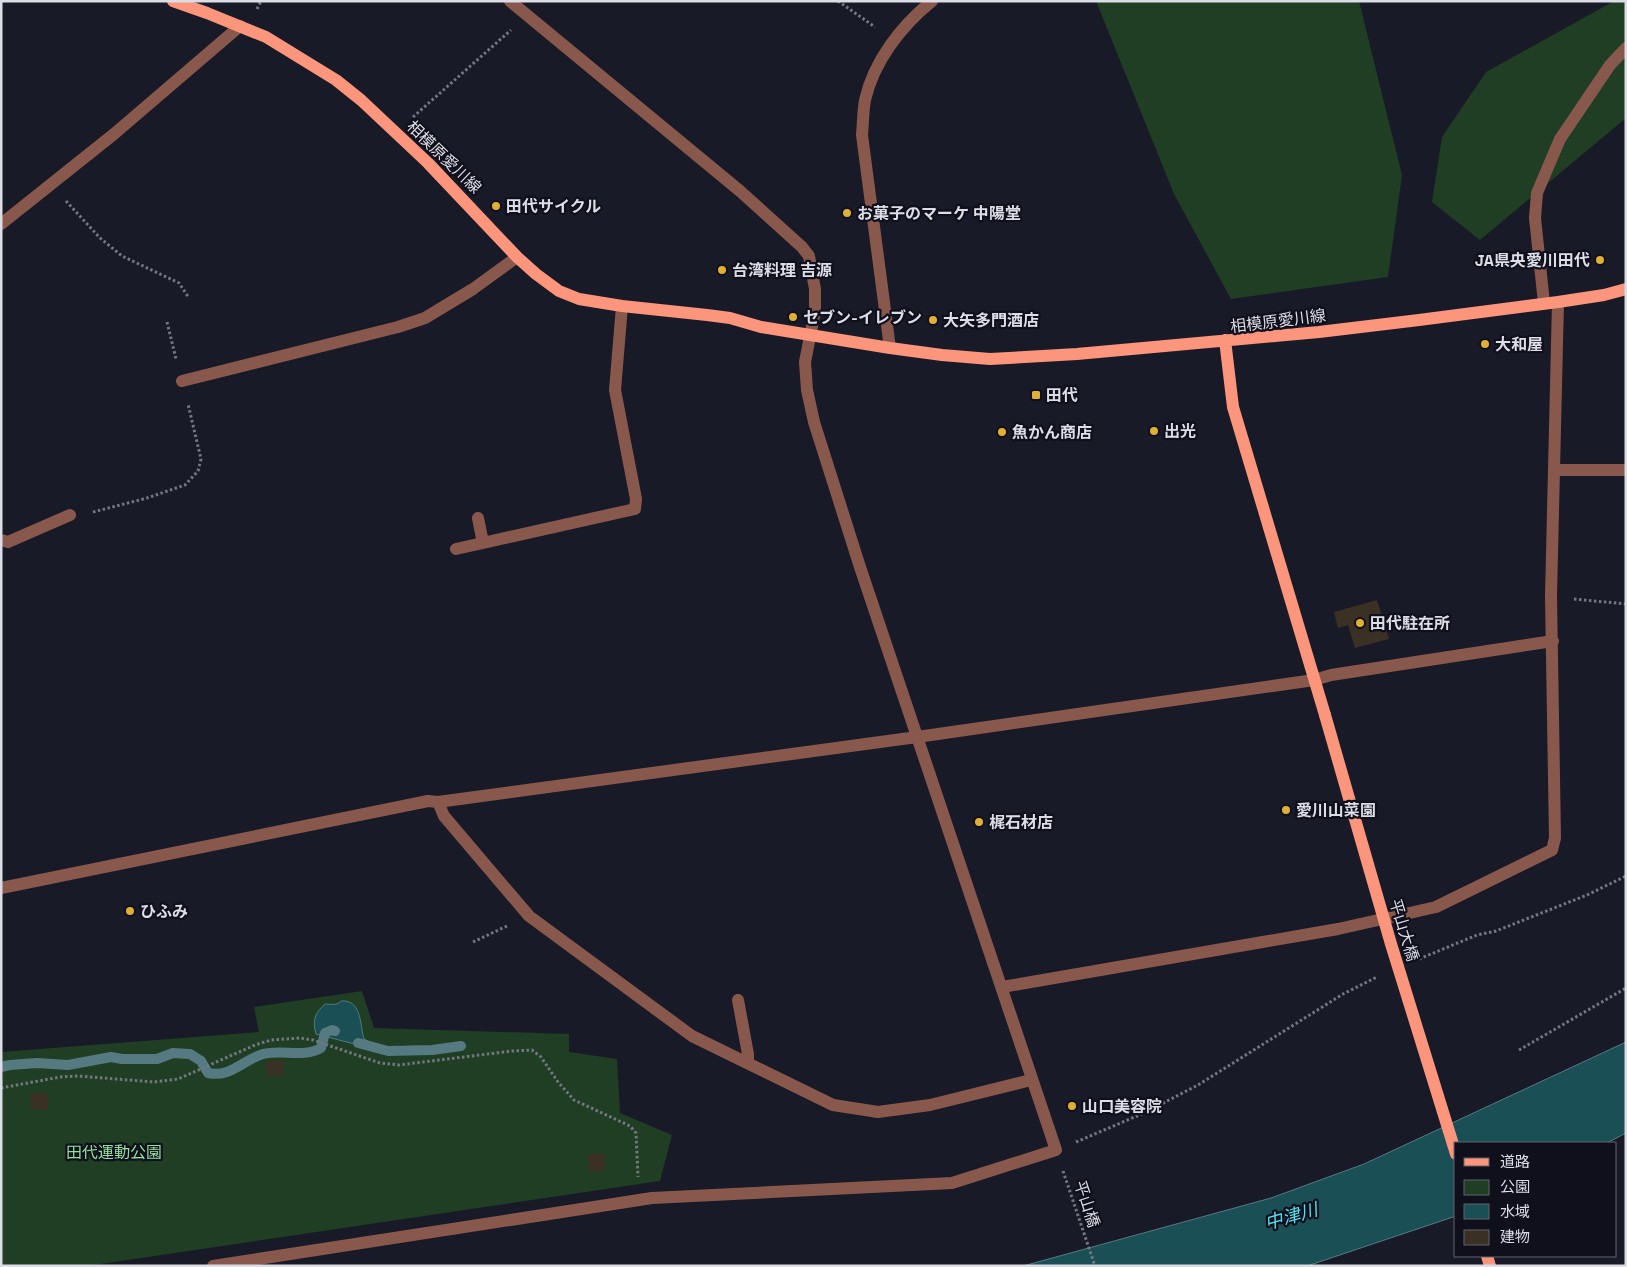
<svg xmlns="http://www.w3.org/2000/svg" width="1627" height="1267" viewBox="0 0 1627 1267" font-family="'Space Grotesk','Noto Sans JP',sans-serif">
<rect width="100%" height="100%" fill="#191a27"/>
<path fill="#1f3e24" d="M1096 1H1359L1402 175 1388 277 1231 299 1174 194Z
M1614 1H1626V118L1480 240 1432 202 1442 137 1486 72Z
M362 991 374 1028 569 1034V1052L617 1059 620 1113 672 1135 660 1181 87 1266H1V1052L259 1032 254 1007Z"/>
<path fill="#1b4f56" stroke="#557a81" d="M341 1001C362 999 360 1026 364 1039L372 1043 370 1048 316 1034C312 1020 315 1013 325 1004 331 1004 337 1006 341 1001Z
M1626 1042V1133L1607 1143H1456V1216L1307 1266H1023L1271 1198 1364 1164Z"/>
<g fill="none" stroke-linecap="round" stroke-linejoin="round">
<path stroke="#557a81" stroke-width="10" d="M358 1043 388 1051 432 1050 461 1046
M1 1067 10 1065 37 1063 68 1065 111 1057 122 1059H157L173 1053 190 1054 201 1061 208 1073C230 1078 243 1060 263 1054 282 1049 304 1058 321 1048L325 1033 332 1030 335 1031"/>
</g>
<path fill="#3b3024" d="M1377 600 1389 639 1355 648 1348 625 1338 628 1334 612Z
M283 1060 284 1075 267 1077 266 1061Z
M31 1093H48V1110L31 1109Z
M604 1153 605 1170 590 1172 587 1155Z"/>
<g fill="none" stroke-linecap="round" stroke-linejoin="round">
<path stroke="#757682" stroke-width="3" stroke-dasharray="2.5 2.5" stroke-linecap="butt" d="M838 1 875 27
M257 9 261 1
M413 117 511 30
M66 201 100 238 122 256 179 283 189 298
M167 322 176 359
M93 512 147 498 185 485 198 471 201 459 188 404
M1574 599 1626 604
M473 942 507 926
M1419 959 1477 935 1496 931 1587 895 1626 876
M1519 1050 1626 988
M1 1088 60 1077 78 1076 154 1082 178 1079 255 1045 271 1040 300 1038 313 1040 380 1063 399 1065 512 1051 532 1050 541 1057 558 1082 574 1100 630 1126 636 1133 638 1177
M1076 1142 1144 1113 1198 1085 1343 994 1377 977
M1063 1171 1095 1266"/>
<path stroke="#89584c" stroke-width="12" d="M1 224 114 134 240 26
M1544 303 1535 218 1537 193 1560 139 1610 65 1626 48
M890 348 862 135C863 124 863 111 865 100 874 61 901 26 932 1
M182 381 398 327 425 318 473 289 517 257
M1554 470H1626
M478 518 483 543
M1 540 8 542 70 515
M456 549 635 509 636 499 615 390 622 306
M438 802 444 816 529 916 692 1036 833 1105 878 1112 930 1105 1031 1080
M1 888 428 801 438 802 917 737 1314 680 1331 675 1553 641
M1002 987 1338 929 1436 907 1552 850 1555 838 1551 596 1558 302
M738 1000 748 1054V1062
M213 1266 652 1198 952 1183 1056 1150 860 567 814 422 807 390 805 362 815 311V289L809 256 802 247 740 191 510 1"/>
<path stroke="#fb957b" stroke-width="12" d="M173 1 207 13 266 37 336 80 361 100 428 163 517 257 536 274 559 291 579 299 622 306 707 315 730 318 761 327 890 348 942 355 990 359 1077 354 1319 332 1419 320 1558 302 1604 295 1626 289
M1225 340 1233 407 1325 715
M1487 1256 1490 1266"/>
<path stroke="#fb957b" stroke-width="12" d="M1325 715 1391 944 1456 1154"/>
</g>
<g fill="#e0b034" stroke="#10101d" stroke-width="2">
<circle cx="496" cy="206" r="5"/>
<circle cx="847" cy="213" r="5"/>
<circle cx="1600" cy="260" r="5"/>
<circle cx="722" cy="270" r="5"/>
<circle cx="793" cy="317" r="5"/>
<circle cx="933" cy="320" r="5"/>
<circle cx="1485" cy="344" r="5"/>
<rect x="1031" y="390" width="10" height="10" rx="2.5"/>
<circle cx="1154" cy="431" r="5"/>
<circle cx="1002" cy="432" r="5"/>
<circle cx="1360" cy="623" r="5"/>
<circle cx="1286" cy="810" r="5"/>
<circle cx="979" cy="822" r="5"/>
<circle cx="130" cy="911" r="5"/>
<circle cx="1072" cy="1106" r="5"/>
</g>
<g text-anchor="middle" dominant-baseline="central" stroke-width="4.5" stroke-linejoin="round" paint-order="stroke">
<g font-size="16" fill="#dcdde6" stroke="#10101d">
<text transform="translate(444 157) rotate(44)">相模原愛川線</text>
<text transform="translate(1278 321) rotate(-7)">相模原愛川線</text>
<text transform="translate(1404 930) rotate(73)">平山大橋</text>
<text transform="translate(1087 1204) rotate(72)">平山橋</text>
</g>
<g font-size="16" font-weight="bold" fill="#dcdde6" stroke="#10101d" text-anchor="start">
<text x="506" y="206">田代サイクル</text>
<text x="857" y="213">お菓子のマーケ 中陽堂</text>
<text x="1590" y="260" text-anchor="end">JA県央愛川田代</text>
<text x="732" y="270">台湾料理 吉源</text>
<text x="803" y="317">セブン-イレブン</text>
<text x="943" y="320">大矢多門酒店</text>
<text x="1495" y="344">大和屋</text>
<text x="1046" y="395">田代</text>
<text x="1164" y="431">出光</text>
<text x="1012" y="432">魚かん商店</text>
<text x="1370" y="623">田代駐在所</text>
<text x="1296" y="810">愛川山菜園</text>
<text x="989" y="822">梶石材店</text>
<text x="140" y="911">ひふみ</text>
<text x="1082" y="1106">山口美容院</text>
</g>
<g font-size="16" fill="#93e19d" stroke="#10101d">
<text x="114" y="1152">田代運動公園</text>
</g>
<g font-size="18" font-style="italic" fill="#52e0f1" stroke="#10101d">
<text transform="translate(1291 1216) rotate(-16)">中津川</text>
</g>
</g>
<rect width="1627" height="1267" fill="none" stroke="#dcdde6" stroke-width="5"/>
<rect x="1454" y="1142" width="162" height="115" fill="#10101d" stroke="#62626d"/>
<rect x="1464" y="1158" width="25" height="8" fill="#fb957b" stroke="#62626d"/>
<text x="1500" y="1167" font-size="15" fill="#dcdde6">道路</text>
<rect x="1464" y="1180" width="25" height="15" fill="#1f3e24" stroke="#62626d"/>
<text x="1500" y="1192" font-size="15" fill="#dcdde6">公園</text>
<rect x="1464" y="1204" width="25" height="15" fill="#1b4f56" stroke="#62626d"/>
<text x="1500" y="1217" font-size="15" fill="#dcdde6">水域</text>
<rect x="1464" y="1230" width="25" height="15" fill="#3b3024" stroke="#62626d"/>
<text x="1500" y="1242" font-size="15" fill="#dcdde6">建物</text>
</svg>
